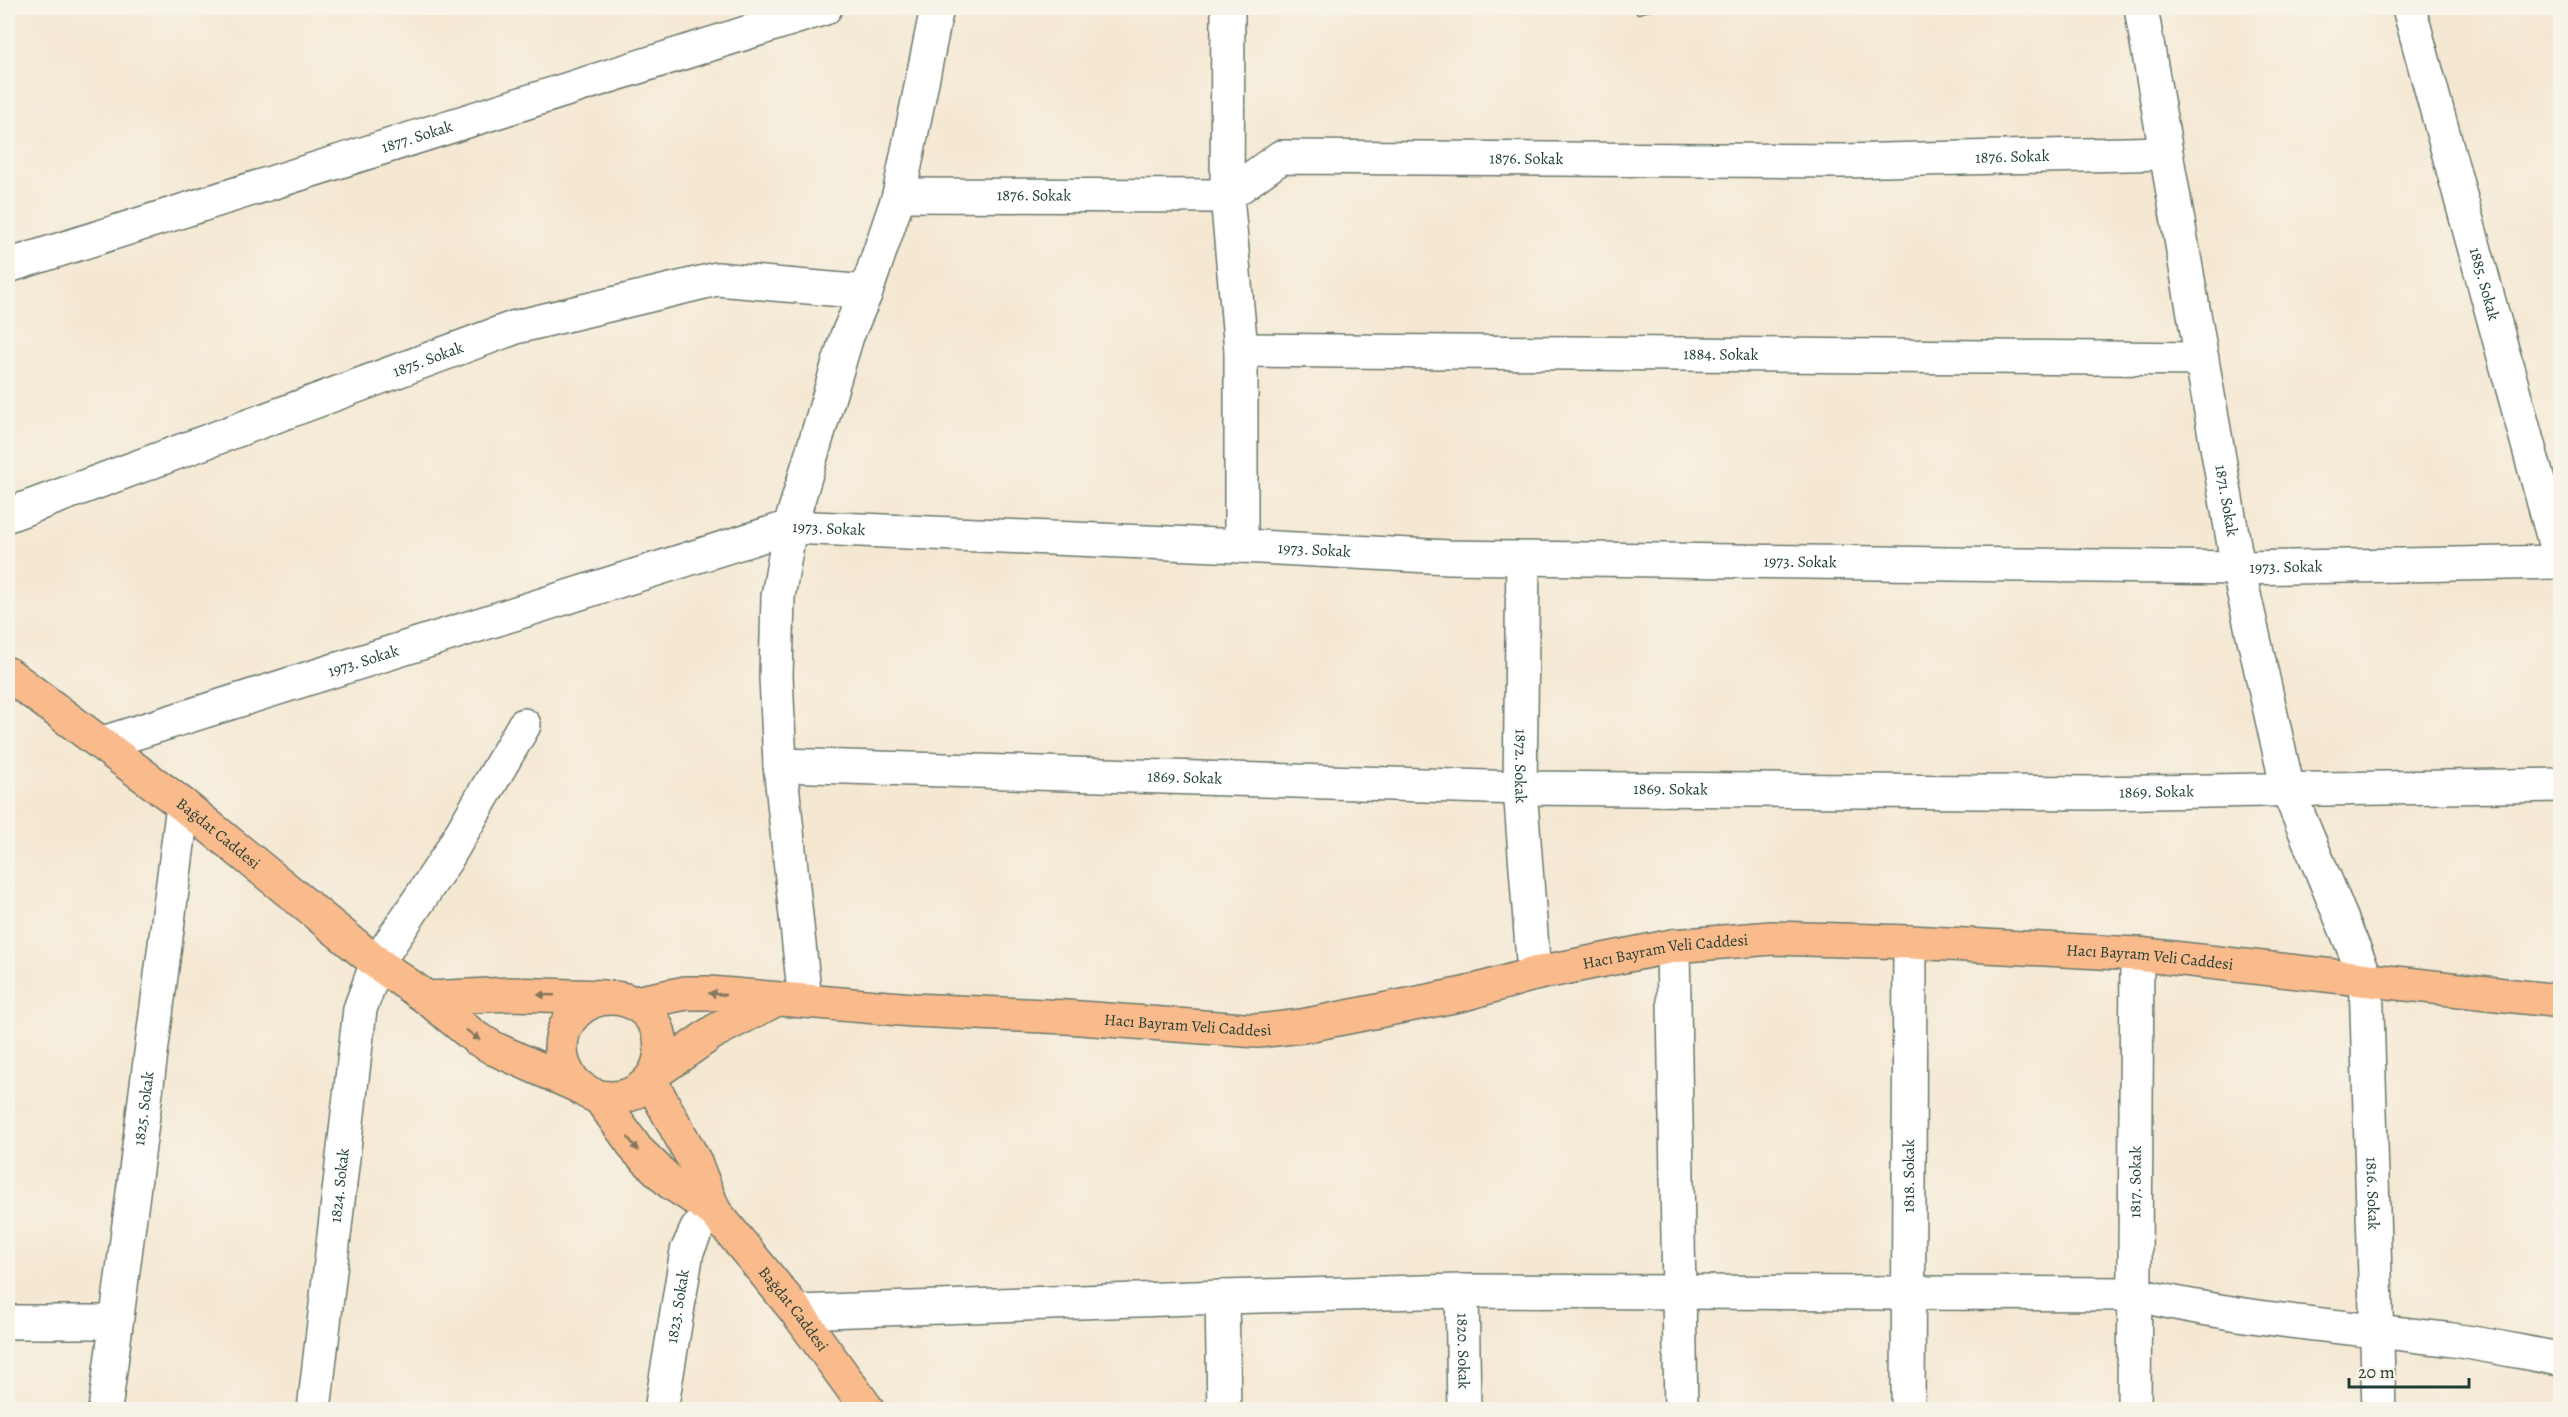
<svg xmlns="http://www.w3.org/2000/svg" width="2568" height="1417" viewBox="0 0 2568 1417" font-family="Alegreya,serif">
<rect width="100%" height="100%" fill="#f7f3e8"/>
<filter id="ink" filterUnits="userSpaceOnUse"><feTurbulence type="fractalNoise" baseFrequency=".0167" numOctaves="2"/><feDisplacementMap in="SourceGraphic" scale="12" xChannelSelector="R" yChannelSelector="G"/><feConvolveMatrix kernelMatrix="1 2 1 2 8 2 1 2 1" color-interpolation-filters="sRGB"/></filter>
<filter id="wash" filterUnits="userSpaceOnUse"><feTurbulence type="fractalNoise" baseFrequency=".008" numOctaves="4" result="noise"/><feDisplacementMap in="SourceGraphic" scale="24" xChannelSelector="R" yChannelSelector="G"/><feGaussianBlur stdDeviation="1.35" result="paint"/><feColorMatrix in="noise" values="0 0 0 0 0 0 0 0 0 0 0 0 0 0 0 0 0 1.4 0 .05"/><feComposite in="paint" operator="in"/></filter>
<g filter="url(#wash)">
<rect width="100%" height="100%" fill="#f5e8d3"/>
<g id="blocks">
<path fill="#eca6cd" d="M1634 8H1659L1637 14Z"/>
</g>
</g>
<g filter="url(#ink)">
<use href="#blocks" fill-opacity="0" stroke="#6a796c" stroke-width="1.5"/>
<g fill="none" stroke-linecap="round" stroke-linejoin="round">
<g stroke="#6a796c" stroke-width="36">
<g id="minor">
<path d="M1228 8 1227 196 1241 350V546"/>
<path id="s1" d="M2141 8 2238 568 2288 790 2366 978 2379 1410"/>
<path id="s2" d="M2409 8 2560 562"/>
<path id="s3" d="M899 195 1227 196 1281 157 1844 161 2166 153"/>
<path id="s4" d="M8 266 825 8"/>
<path id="s5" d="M1241 350 2202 359"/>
<path id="s6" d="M8 515 516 327 717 279 866 292"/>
<path id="s7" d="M1523 559 1520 788 1534 974"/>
<path id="s8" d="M103 743 790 527 1241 546 1448 557 2238 568 2560 562"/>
<path id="s9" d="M780 765 1520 788 2093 793 2560 785"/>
<path d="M1673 946 1681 1410"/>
<path d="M805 1001 780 765 776 676 778 597 790 527 847 336 866 292 899 195 937 8"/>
<path id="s10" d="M1462 1291 1464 1410"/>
<path d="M1222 1297 1224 1410"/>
<path d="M797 1312 1222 1297 1462 1291 2134 1294C2238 1319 2347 1327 2453 1340 2489 1345 2525 1353 2560 1359"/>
<path d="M8 1322H115"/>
<path id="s11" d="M105 1410 183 805"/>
<path id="s12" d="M314 1410 360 1009 377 963 447 858 524 725"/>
<path id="s13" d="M661 1410 687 1251 697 1229 714 1211"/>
<path id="s14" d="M1908 1410 1910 942"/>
<path id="s15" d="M2134 1410 2137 954"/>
</g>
</g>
<g stroke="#6a796c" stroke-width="36">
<g id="major">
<path id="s16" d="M8 674 183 805 377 963 427 998 476 1038 495 1049 578 1086"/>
<circle cx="611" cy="1048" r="50"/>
<path d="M427 998 510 994 604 997"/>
<path id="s17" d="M635 1003 686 993H709L913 1010 1066 1017 1258 1031 1302 1026 1464 994 1534 974 1673 946 1772 938 1910 942 2137 954 2560 1001"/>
<path d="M655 1073 715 1031 775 1000"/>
<path d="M650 1080 695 1162 714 1211"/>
<path id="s18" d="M599 1097 637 1150 671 1183 714 1211 797 1312 868 1410"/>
</g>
</g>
<use href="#minor" stroke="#fff" stroke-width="33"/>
<use href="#major" stroke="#fabb8c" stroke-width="33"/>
</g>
<defs><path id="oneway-solid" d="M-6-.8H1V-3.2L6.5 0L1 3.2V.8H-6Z" transform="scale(1.5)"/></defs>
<g fill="#82765c">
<use href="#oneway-solid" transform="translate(717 994) rotate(-174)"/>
<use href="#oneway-solid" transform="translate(546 995) rotate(-178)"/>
<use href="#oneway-solid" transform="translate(473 1035) rotate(37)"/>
<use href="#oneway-solid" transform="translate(633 1144) rotate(53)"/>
</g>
</g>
<g text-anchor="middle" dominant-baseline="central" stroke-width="4.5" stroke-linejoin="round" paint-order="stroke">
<g font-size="16" fill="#1f3d34" stroke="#f7f3e8">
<text stroke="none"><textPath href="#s4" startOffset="429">1877. Sokak</textPath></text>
<text stroke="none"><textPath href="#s3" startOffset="1126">1876. Sokak</textPath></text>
<text stroke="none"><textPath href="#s3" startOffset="640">1876. Sokak</textPath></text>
<text stroke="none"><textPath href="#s3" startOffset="135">1876. Sokak</textPath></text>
<text stroke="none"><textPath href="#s2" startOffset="286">1885. Sokak</textPath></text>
<text stroke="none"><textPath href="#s5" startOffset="480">1884. Sokak</textPath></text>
<text stroke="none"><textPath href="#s6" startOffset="448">1875. Sokak</textPath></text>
<text stroke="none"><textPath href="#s1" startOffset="500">1871. Sokak</textPath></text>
<text stroke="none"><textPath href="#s8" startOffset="759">1973. Sokak</textPath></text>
<text stroke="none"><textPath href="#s8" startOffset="1245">1973. Sokak</textPath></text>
<text stroke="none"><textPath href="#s8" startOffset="1731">1973. Sokak</textPath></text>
<text stroke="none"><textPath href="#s8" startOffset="2217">1973. Sokak</textPath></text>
<text stroke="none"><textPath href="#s8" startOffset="273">1973. Sokak</textPath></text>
<text stroke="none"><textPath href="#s7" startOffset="207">1872. Sokak</textPath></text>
<text stroke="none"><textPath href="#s9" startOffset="405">1869. Sokak</textPath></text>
<text stroke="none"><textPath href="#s9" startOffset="891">1869. Sokak</textPath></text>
<text stroke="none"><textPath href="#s9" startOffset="1377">1869. Sokak</textPath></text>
<text stroke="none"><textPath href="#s16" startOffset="264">Bağdat Caddesi</textPath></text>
<text stroke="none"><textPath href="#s17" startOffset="1041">Hacı Bayram Veli Caddesi</textPath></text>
<text stroke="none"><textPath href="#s17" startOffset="1527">Hacı Bayram Veli Caddesi</textPath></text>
<text stroke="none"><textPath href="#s17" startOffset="555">Hacı Bayram Veli Caddesi</textPath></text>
<text stroke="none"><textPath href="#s11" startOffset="304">1825. Sokak</textPath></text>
<text stroke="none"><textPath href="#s14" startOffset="234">1818. Sokak</textPath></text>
<text stroke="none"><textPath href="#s15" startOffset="228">1817. Sokak</textPath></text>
<text stroke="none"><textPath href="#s12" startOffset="226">1824. Sokak</textPath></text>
<text stroke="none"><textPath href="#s1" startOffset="1215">1816. Sokak</textPath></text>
<text stroke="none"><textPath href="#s13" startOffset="105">1823. Sokak</textPath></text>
<text stroke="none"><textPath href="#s18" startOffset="290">Bağdat Caddesi</textPath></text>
<text stroke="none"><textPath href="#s10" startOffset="60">1820. Sokak</textPath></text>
</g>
</g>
<rect width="2568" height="1417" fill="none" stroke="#f7f3e8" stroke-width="30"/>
<path d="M2349 1378v9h120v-9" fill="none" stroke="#1f3d34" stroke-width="3"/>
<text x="2358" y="1378" font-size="18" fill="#1f3d34" stroke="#f7f3e8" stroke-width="4.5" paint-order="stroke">20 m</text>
</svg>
